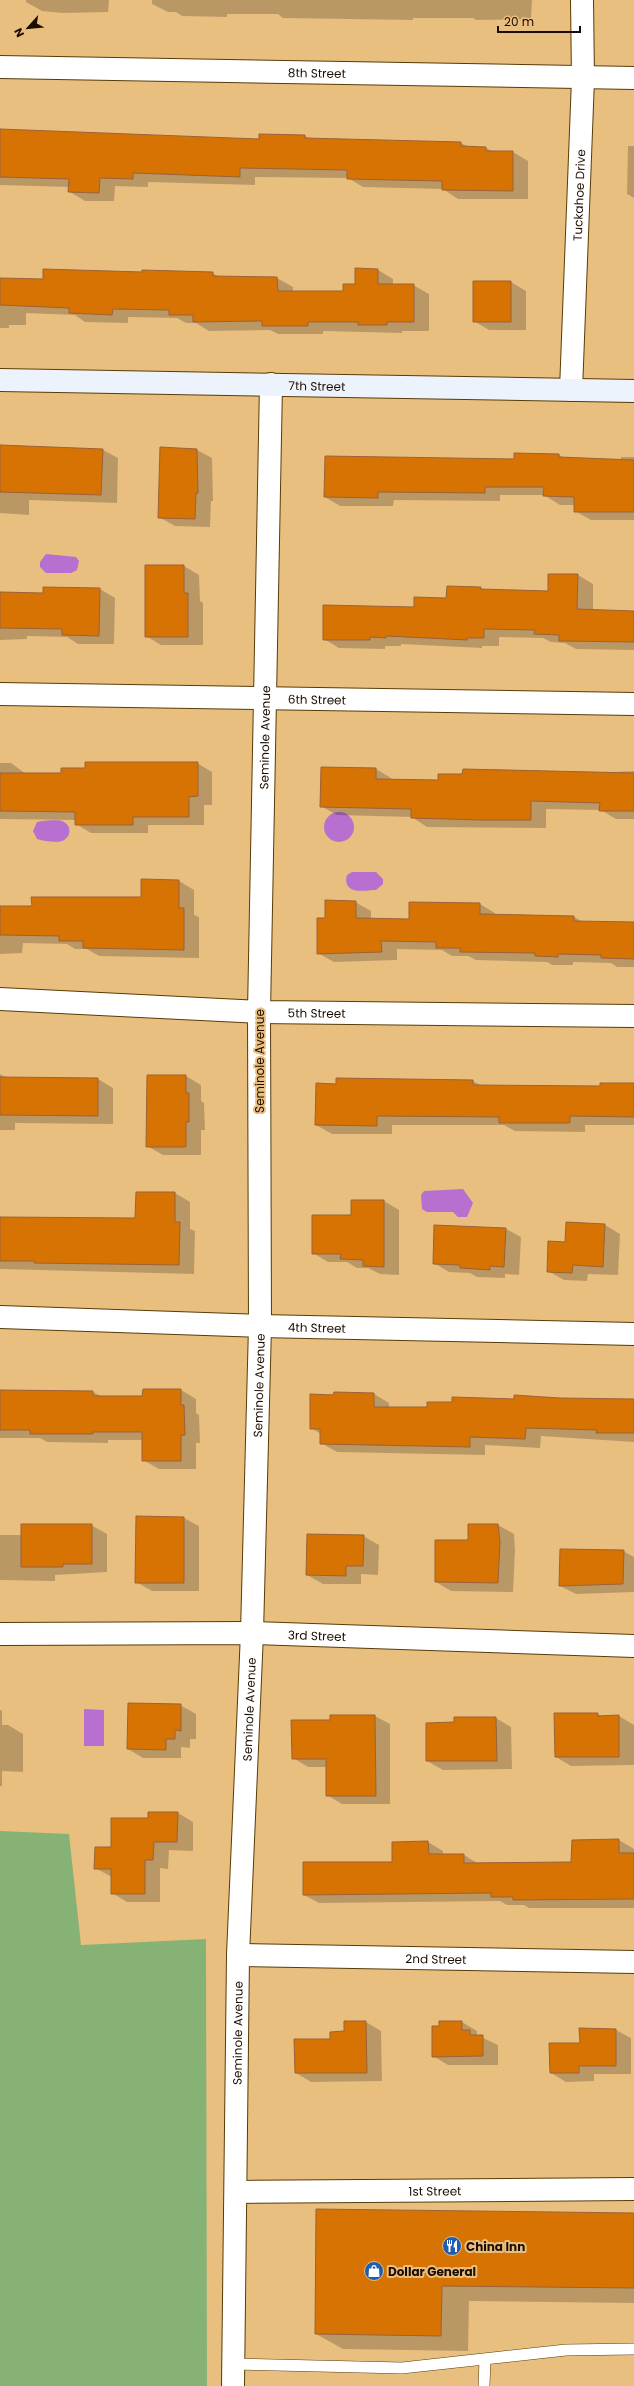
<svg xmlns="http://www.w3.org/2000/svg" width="634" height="2386" viewBox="0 0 634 2386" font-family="Poppins,sans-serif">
<rect width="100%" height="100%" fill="#e9bf80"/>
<path fill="#87b276" d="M0 1831 69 1834 81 1945 206 1939 207 2386H0Z"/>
<path fill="#b76fd0" d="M46 554 76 557 79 561 77 570 71 573H46L40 567V562Z
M324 827a15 15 0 1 1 30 0a15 15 0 1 1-30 0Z
M42 821C48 821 58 819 64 822 72 826 71 838 62 841 56 843 43 841 37 839L33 831 37 822Z
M352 872H376L383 879V884L376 890C365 890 347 895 346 880L347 875Z
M463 1189 473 1203 467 1217H458L453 1212H427L422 1209 421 1195 424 1191Z
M84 1709 104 1710V1746H84Z"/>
<path fill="#0003" d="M26 0H109L108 12 63 13 42 11 26 2Z
M152 0H532L531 19 476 20 473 18H413V20L283 18 278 14H227V17L182 16 176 12H168L152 4Z
M260 135 305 136 311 139 461 143 469 147 486 148 494 152H513L528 161V199H458L443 189 363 187 348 178 255 177V185L148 182V187L115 186 114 201H85L70 192V187L0 185V136L260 140Z
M628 146H634V198L627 194Z
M378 270 393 279V285H413L429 294V331H402V333L323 331V334H278L270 330 209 331 196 323H186L177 318 128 317V323L85 322 75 315 26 313V325H9V328H0V279L44 280 143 273H212L220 277 277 278 293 287V292H344Z
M474 282H511L526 291V330H489L474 321Z
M0 446 103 450 118 458 117 503 29 500V515L0 513Z
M197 450 212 458 213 501H211L210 527 175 526 159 517Z
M515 454 559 455 564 458 621 461V457H634V520H591L575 511V505H560L544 495H500V501L394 500 393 506H340L325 497 515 460Z
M184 566 199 575 200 601 203 603V645H161L146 636Z
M578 575 593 584V611L634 612V650L576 649 565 643 551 642 543 638 499 637V646H482V648L401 644V646H385V649L339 648 324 639 480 588 485 590 549 592Z
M100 589 115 598 114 644H78L67 637 27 636V639L0 640V593L44 594Z
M0 763H11L26 774H62L86 769 197 763 212 772V805H204V825H148V833H91L76 824V820L0 819Z
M322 768 376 769 391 778V780L439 781 634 771V819H616L601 810 546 809V828L427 827 412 817 337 815 321 806Z
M142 880 179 881 194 890V915L199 917V958L99 956 87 949H75L67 944 23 943 22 953 0 954V907H33L142 898Z
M355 902 371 911V919L410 920 480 904 495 913V915L574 917 583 922 634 923V967H617L611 963 573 962V965H552L547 962 476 960 468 956H452L442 950 397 949V960L334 962 318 953 326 919Z
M0 1074 7 1078 98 1079 113 1088V1124L15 1123V1130H0Z
M186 1076 201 1085V1101L204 1103 205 1130H201V1155H163L147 1146Z
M473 1081 482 1086 601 1087 634 1084V1125H585V1132L515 1131 504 1125H392V1134H332L316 1125 337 1085Z
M175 1193 190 1202V1229L195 1231 194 1274 0 1269V1217L136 1219Z
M384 1201 399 1210V1275L380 1274 368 1268H357L347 1262H328L313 1253 352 1216Z
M605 1225 620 1234 618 1275 588 1274 587 1281 564 1280 548 1271 566 1243Z
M506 1229 521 1237 519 1275 505 1274V1278L477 1277 470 1273 449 1272 434 1263Z
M0 1390 93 1392 103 1397H143L181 1390 196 1399V1413L199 1415 200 1443H196V1469H159L143 1460V1440H108V1443L47 1442 40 1438H0Z
M374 1394 389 1403V1408H428L453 1403 515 1400H634V1442L541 1436 540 1448 485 1445V1455L337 1452 321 1443V1434L311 1428V1395Z
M184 1518 199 1526V1591H152L136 1582Z
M91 1525 107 1534V1572L55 1575V1581L0 1580V1535H22Z
M469 1525H498L514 1534 515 1551 513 1592 451 1591 436 1582 469 1541Z
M363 1536 379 1545 378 1575 361 1574V1584H323L307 1575Z
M623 1551 634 1557V1592L576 1594 560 1586Z
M180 1705 196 1714V1739H190V1748L181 1747V1758H143L128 1749Z
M0 1710 2 1711V1725H8L23 1734V1772L2 1771V1786H0Z
M597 1714 603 1717 619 1716 634 1725V1765L571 1766 556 1757Z
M375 1716 390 1724V1804H342L327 1795V1767H308L293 1758 331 1721Z
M496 1718 511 1727 512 1769 443 1770 427 1761 455 1723Z
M178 1813 193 1822V1851L169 1850 168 1869 160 1868V1902H127L112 1893V1877L95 1868 112 1848 149 1819Z
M619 1840 634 1849V1908H529L524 1905H507L500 1901 319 1903 304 1895 393 1863V1843L428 1842 443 1851V1855H464L479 1864 572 1863Z
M366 2022 381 2031 382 2081 311 2082 296 2073 331 2040Z
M462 2022 477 2031V2035L498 2045V2065H448L433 2056Z
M616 2030 631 2038V2074H594V2081L566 2082 551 2073 581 2044Z
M317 2210 634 2214V2303L469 2301 468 2351 343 2349 316 2334Z"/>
<path fill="#d77303" stroke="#9b6237" d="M0 129 259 139V134L305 135V138L461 142V146L486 147V151H513V191L442 190V181L347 179V170L240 168V177L133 173V179L100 178 99 193 68 192 69 179 0 177Z
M355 268 378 269V284H414V322H387V325H358V322H308V326H262V321L193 322V315H169V310L113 309 112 315 69 313V308L0 305V278L43 279V269L142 272V270L213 272V276L277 277 278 291H343V284H355Z
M473 281H511V322H473Z
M0 445 103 449 101 495 0 492Z
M160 447 197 449 198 493H196L195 519 158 518Z
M514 453 559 454V457L634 460V512H574V497L543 496 544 487H485V493L378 492V498L324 497 325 456 514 459Z
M145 565H184V593H188V637H145Z
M548 574H578L577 609 634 611V642L559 641V635L534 634 535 630 484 629V638H467V640L386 636V638L370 637V640H323V605L414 607V597L446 598 447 586 481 587 480 589 548 591Z
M43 587 100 588 99 636 62 635V629L0 628V592L43 593Z
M85 762H198V796L189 797V817H133V825H75V812L0 811V773H61V768H85Z
M321 767 376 768V779L438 780V774H462L463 769 634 773V811H599L600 803 531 801V820H482L411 818V809L320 807Z
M141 879 179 880V908H184V950L83 948V941H59V936L0 935V906H32L31 897H141Z
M325 900 356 901V918L409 919V902L480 903V914L574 916V921L634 922V959L601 958V955L558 954V957L535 956V953L460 952V948H436V942L381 941 382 952 317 954V918H325Z
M147 1075H186V1093H189V1122H186V1147H146Z
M0 1077 98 1078V1116L0 1115Z
M336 1078 473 1080V1085L600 1086V1083H634V1117L570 1116V1123H499V1117L377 1116V1126L315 1125 316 1083 336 1084Z
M136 1192H175V1222H180L179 1265 34 1263V1261H0V1217L135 1218Z
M351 1200H384V1267L363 1266V1260L340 1259 341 1254H312V1215H351Z
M566 1222 605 1224 603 1267 573 1265 572 1273 547 1272 548 1241 565 1242Z
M434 1225 506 1228 504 1267 490 1266V1270L460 1268V1265L433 1264Z
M143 1389H181V1405H184L185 1435H181V1461H142V1432H93V1434H30V1430H0V1390L93 1391V1396H142Z
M334 1392 374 1393V1407H427V1402H452V1397L514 1399V1395L560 1398 634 1399V1433H596L597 1430 526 1428 525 1439 470 1437V1447L320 1444V1429H310V1394L333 1395Z
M136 1516 184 1517V1583H135Z
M21 1524H92V1564H63V1567H21Z
M468 1524H498L500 1542 498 1583 435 1582V1540H468Z
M307 1534 364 1535 363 1566H346V1576L306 1575Z
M560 1549 624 1550 623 1584 559 1586Z
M128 1703 181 1704V1731L175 1730V1739H166V1750L127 1749Z
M554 1713H598V1716L619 1715V1757H555Z
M330 1715H375L376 1796H326V1759H292L291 1720H330Z
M454 1717H496L497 1761H426V1723L454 1722Z
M148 1812H178L177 1842H154L153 1860H145V1894H111V1869H94L95 1847H111V1818H148Z
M619 1839V1853H634V1899L513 1900V1897H491V1893L303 1895V1862H392V1842L428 1841 429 1854H464V1863L571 1862 572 1840Z
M344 2021H366L367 2073H295L294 2039H330V2032L344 2031Z
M439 2021H462V2030H470V2035H483V2056L432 2057V2026H439Z
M579 2028 616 2029V2066H579V2073H550L549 2043H580Z
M316 2209 634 2213V2288L442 2286 441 2336 315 2334Z"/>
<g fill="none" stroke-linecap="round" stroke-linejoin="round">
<g stroke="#583c07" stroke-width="12">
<path id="lane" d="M233 2364 402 2368 566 2350 634 2349
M484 2386 485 2360"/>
</g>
<g stroke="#583c07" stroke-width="24">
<g id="street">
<path id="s1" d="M0 67 634 78"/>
<path id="s2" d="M571 390 583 79 582 0"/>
<path id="s3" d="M0 694 634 704"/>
<path id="s4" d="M0 999 259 1012 634 1016"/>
<path id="s5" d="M0 1317 260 1326 634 1334"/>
<path id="s6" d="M0 1634 252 1633 634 1646"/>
<path id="s7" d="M238 1955 634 1962"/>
<path id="s8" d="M236 2192 634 2189"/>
<path id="s9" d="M233 2386 238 1955 252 1633 260 1326 259 1012 271 384"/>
</g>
</g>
<g stroke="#583c07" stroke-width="24">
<g id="secondary">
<path id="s10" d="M0 380 634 391"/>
</g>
</g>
<use href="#lane" stroke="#fff" stroke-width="11"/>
<use href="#street" stroke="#fff" stroke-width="22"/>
<use href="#secondary" stroke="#edf3fc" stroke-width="22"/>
</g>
<defs>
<g id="restaurant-disc" transform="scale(1)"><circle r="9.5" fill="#1f5dae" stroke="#e9bf80"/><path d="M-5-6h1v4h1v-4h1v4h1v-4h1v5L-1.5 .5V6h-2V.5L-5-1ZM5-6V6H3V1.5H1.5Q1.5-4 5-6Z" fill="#fff"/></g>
<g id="shop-disc" transform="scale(1)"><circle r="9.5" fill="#1f5dae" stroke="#e9bf80"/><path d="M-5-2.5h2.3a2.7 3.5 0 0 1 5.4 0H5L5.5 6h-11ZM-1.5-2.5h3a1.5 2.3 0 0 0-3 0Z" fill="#fff"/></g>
</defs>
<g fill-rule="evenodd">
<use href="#restaurant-disc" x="452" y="2246"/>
<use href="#shop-disc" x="374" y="2271"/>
</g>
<g text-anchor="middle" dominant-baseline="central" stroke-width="4" stroke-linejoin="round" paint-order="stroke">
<g font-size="12" fill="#1c0d00" stroke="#e9bf80">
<text stroke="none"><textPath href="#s1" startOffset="317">8th Street</textPath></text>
<text stroke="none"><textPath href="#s2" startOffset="195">Tuckahoe Drive</textPath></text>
<text stroke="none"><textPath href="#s10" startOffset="317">7th Street</textPath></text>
<text stroke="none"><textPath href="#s3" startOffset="317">6th Street</textPath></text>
<text stroke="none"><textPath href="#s9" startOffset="1649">Seminole Avenue</textPath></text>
<text stroke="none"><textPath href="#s4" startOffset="317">5th Street</textPath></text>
<text transform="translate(259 1061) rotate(-90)">Seminole Avenue</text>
<text stroke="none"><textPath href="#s5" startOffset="317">4th Street</textPath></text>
<text stroke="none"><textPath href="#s9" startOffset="1001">Seminole Avenue</textPath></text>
<text stroke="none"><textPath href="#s6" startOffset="317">3rd Street</textPath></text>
<text stroke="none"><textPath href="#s9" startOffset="677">Seminole Avenue</textPath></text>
<text stroke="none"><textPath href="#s7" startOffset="198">2nd Street</textPath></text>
<text stroke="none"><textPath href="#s9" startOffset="353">Seminole Avenue</textPath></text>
<text stroke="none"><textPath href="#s8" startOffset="199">1st Street</textPath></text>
</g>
<g font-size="12" font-weight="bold" fill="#1c0d00" stroke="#e9bf80" text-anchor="start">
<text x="466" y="2246">China Inn</text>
<text x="388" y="2271">Dollar General</text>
</g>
</g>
<g transform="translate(28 28) rotate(243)" stroke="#e9bf80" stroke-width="3" paint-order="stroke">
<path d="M0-3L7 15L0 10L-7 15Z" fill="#1c0d00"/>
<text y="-6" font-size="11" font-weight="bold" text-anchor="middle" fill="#1c0d00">N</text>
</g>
<path d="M498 26v6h82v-6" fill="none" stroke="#1c0d00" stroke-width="2"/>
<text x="504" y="26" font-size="12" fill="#1c0d00" stroke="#e9bf80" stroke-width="3" paint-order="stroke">20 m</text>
</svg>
